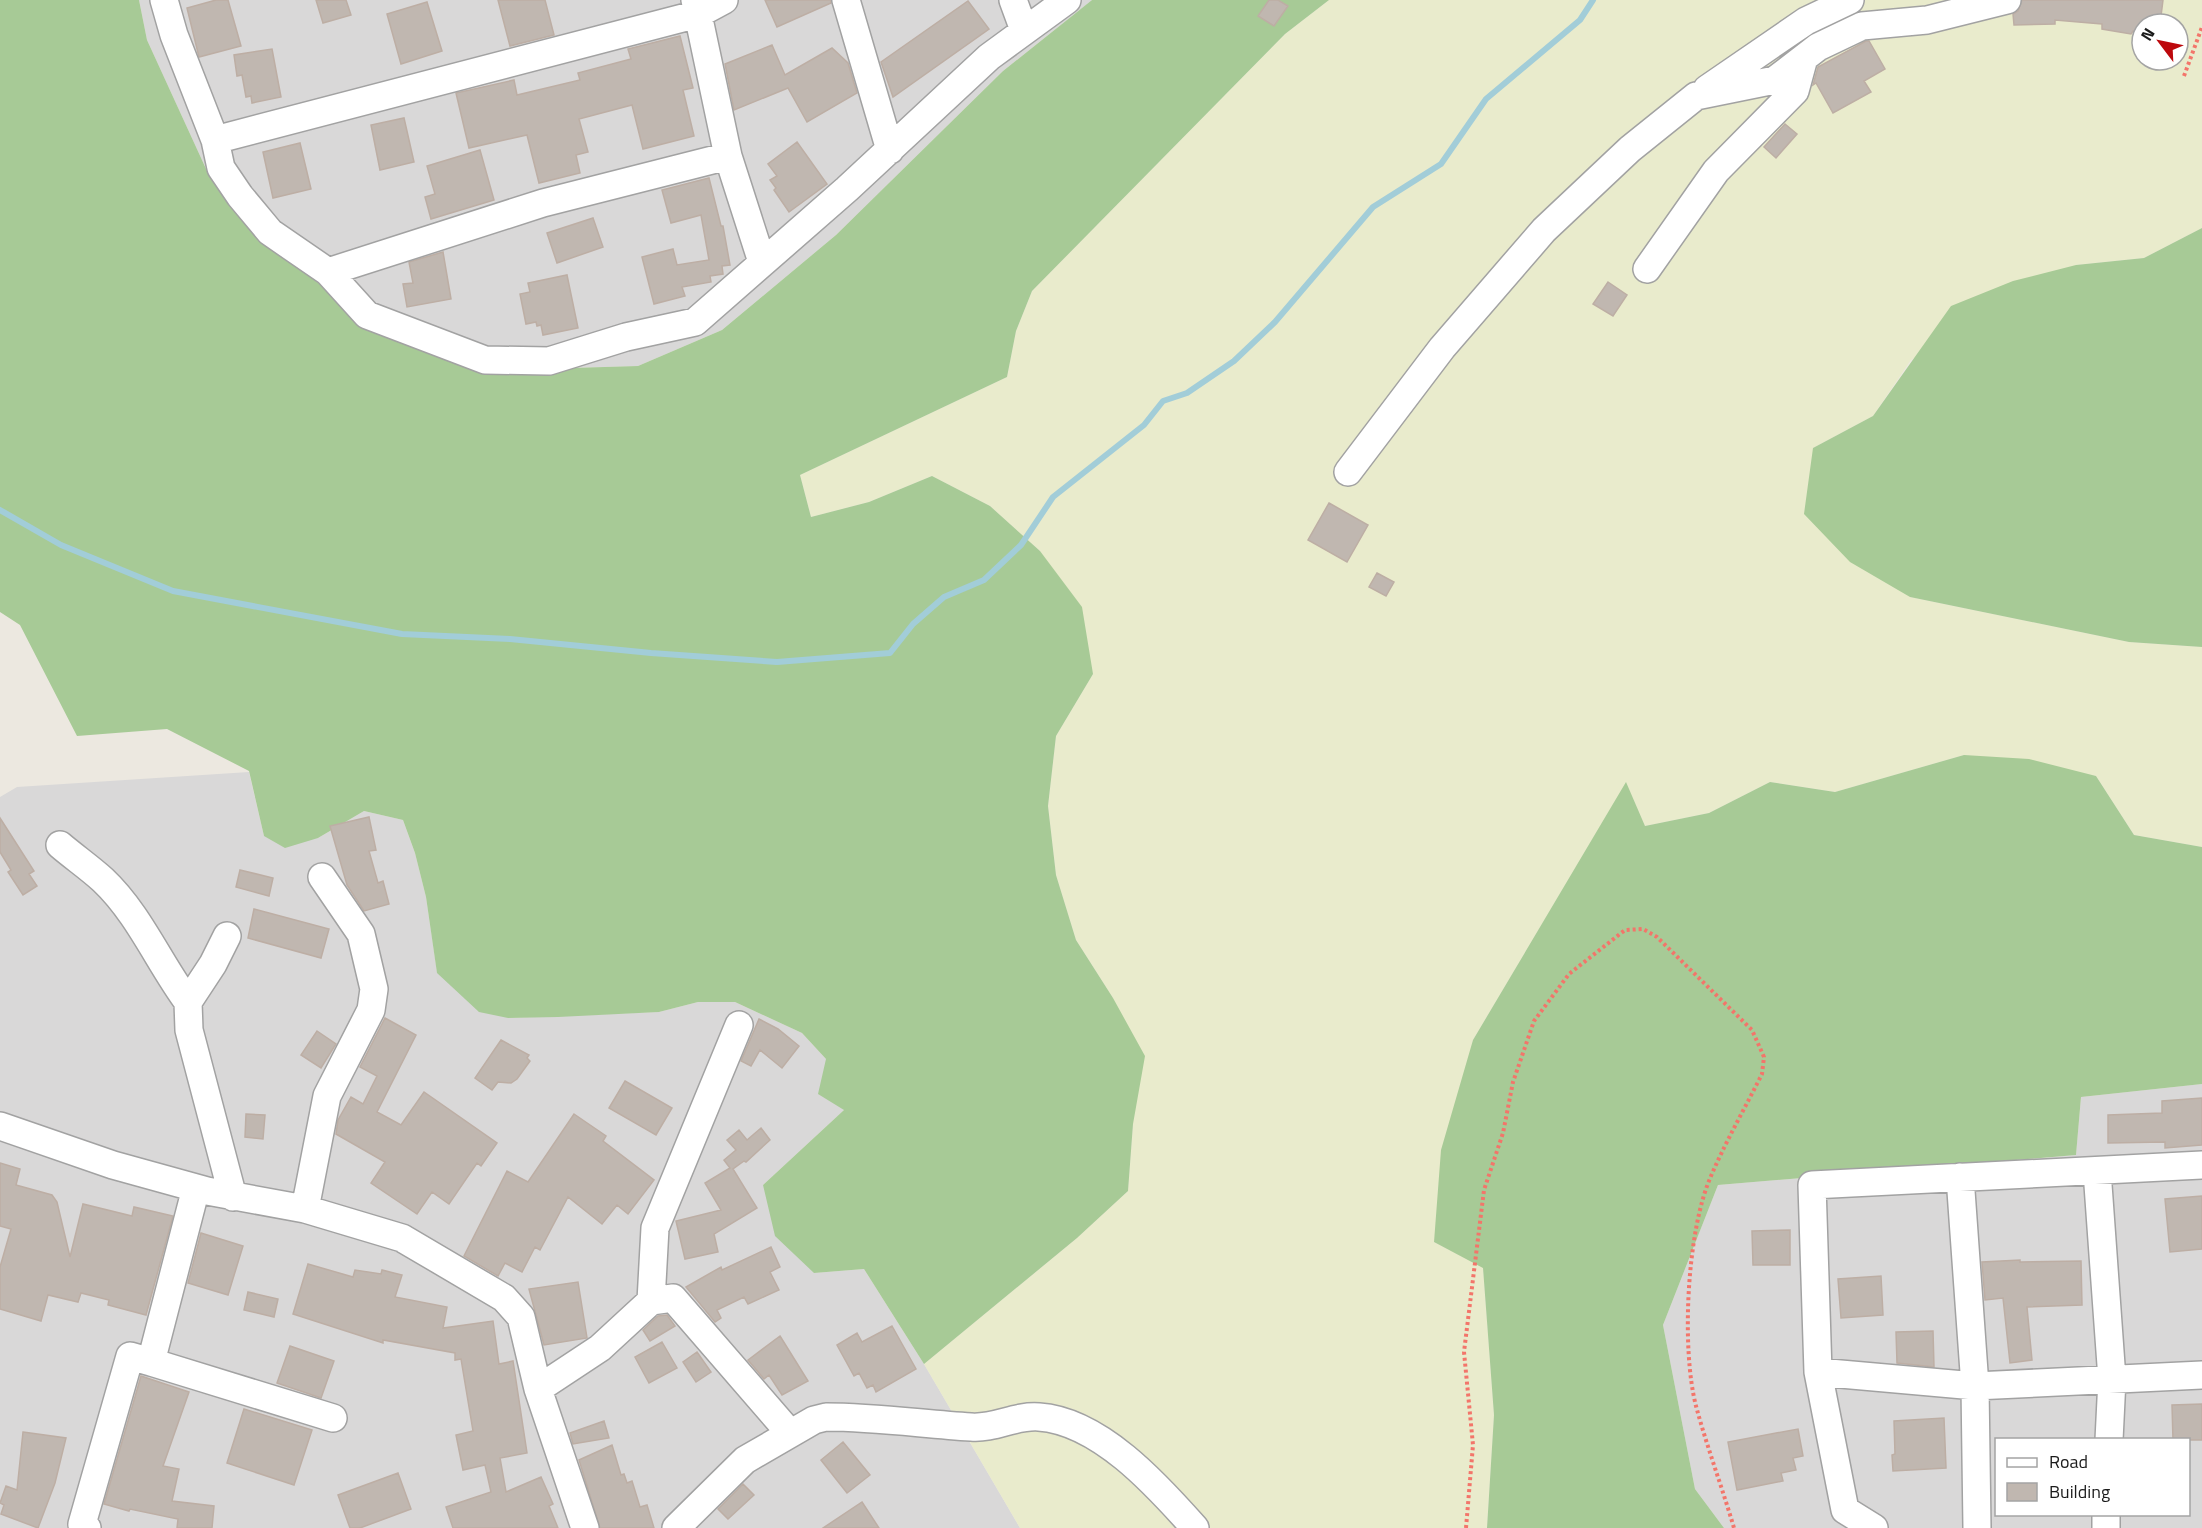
<svg xmlns="http://www.w3.org/2000/svg" width="2202" height="1528" viewBox="0 0 2202 1528" font-family="'Titillium Web',sans-serif">
<rect width="100%" height="100%" fill="#ece8e0"/>
<path fill="#d9d8d8" fill-rule="evenodd" d="M139 0H1092L1003 71 836 235 722 330 638 366 537 369 349 307 262 239 207 171 147 40Z
M249 772 264 836 318 838 364 811 403 820 415 853 426 897 437 972 508 1018 659 1012 698 1002H735L802 1033 826 1059 844 1110 763 1185 814 1273 864 1269 924 1364 1020 1528H0V797L17 787Z
M2202 1084V1528H1724L1695 1489 1663 1325 1718 1185 2076 1155 2081 1097ZM1996 1440H2188V1514H1996Z"/>
<path fill="#e9ebcc" fill-rule="evenodd" d="M1329 0H2202V228L2144 258 2076 265 1911 360 1873 416 1813 448 1910 597 2129 642 2202 647V847L2134 835 2096 776 1964 755 1835 792 1770 782 1709 813 1645 826 1626 783 1473 1040 1434 1242 1483 1267 1494 1415 1487 1528H1020L924 1364 1077 1238 1128 1191 1133 1124 1113 998 1076 940 1056 875 1048 806 1056 736 1093 674 1040 551 990 506 932 476 869 502 811 517 800 475 1007 377 1016 331 1032 291 1285 34ZM2142 24H2178V60H2142Z"/>
<path fill="#a7ca96" d="M0 0H139L147 40 207 171 262 239 349 307 537 369 638 366 722 330 836 235 1003 71 1092 0H1329L1285 34 1032 291 1016 331 1007 377 800 475 811 517 869 502 932 476 990 506 1040 551 1082 607 1093 674 1056 736 1048 806 1056 875 1076 940 1113 998 1145 1056 1133 1124 1128 1191 1077 1238 924 1364 864 1269 814 1273 775 1236 763 1185 844 1110 818 1094 826 1059 802 1033 735 1002H698L659 1012 558 1017 508 1018 479 1012 437 973 426 897 415 853 403 820 364 811 318 838 285 848 264 836 249 771 167 729 77 736 20 625 0 612Z
M2202 228V647L2129 642 1910 597 1850 562 1804 514 1813 448 1873 416 1951 306 2013 281 2076 265 2144 258Z
M1964 755 2029 759 2096 776 2134 835 2202 847V1084L2081 1097 2076 1155 1718 1185 1663 1325 1695 1489 1724 1528H1487L1494 1415 1483 1268 1434 1242 1441 1150 1473 1040 1626 782 1645 826 1709 813 1770 782 1835 792Z"/>
<g fill="none" stroke-linecap="round" stroke-linejoin="round">
<path stroke="#a2cdd8" stroke-width="6" d="M0 510 61 545 173 591 402 634 510 639 651 653 777 662 890 653 913 624 944 597 984 580 1021 545 1053 497 1144 425 1163 401 1187 393 1234 361 1275 322 1373 207 1441 164 1486 99 1580 20 1593 0"/>
</g>
<path fill="#c0b7b0" stroke="#bdaea4" stroke-width="1.5" d="M216 0H228L241 46 199 57 187 8Z
M316 0H346L351 15 323 23Z
M498 0H545L554 35 510 46Z
M765 0H831V3L777 27Z
M1269 0H1278L1288 6 1274 26 1258 16Z
M2022 0H2163L2160 24H2142V32L2133 31 2131 34 2102 29V24L2055 20V24L2014 25 2013 14 2018 11Z
M968 1 989 29 893 97 881 62Z
M427 2 442 51 401 64 387 14Z
M680 36 693 88 683 90 694 136 643 149 632 105 579 119 588 152 576 155 580 173 539 183 527 135 469 148 456 93 514 80 517 95 580 80 578 73 631 59 628 49Z
M1866 41H1869L1885 69 1864 81 1871 92 1833 113 1816 83 1813 85 1818 67Z
M772 45 785 75 832 48 848 63 857 93 807 122 788 88 734 110 725 64Z
M272 49 281 97 252 103 251 96 246 97 242 75 237 76 234 55Z
M404 118 414 162 380 170 371 125Z
M1785 124 1797 134 1776 158 1764 147Z
M797 142 827 184 789 212 774 190 776 188 770 180 777 176 768 164Z
M300 143 311 189 273 198 263 152Z
M480 150 494 200 431 219 425 197 435 194 427 166Z
M709 178 721 226H723L730 265 722 266 723 274 710 276 711 282 682 287 685 296 654 304 642 257 673 249 677 265 709 260 701 215 671 223 662 190Z
M593 218 603 247 557 263 547 233Z
M443 252 451 299 407 307 403 284 413 283 409 262Z
M567 275 578 328 543 335 541 325 537 326 536 322 526 324 520 294 530 292 528 283Z
M1608 282 1627 295 1613 316 1593 304Z
M1329 503 1368 525 1347 562 1308 540Z
M1377 573 1394 582 1386 596 1369 587Z
M369 817 376 850 369 851 378 883 383 881 389 904 364 911 347 885 330 826Z
M0 818 34 871 29 874 37 886 23 895 8 872 11 870 0 852Z
M240 870 273 878 269 896 236 887Z
M254 909 329 929 321 958 248 938Z
M385 1018 416 1035 377 1112 401 1125 424 1092 497 1143 481 1166 477 1163 449 1204 432 1192 417 1214 371 1183 385 1162 336 1134 338 1120 351 1097 363 1104 377 1076 360 1067Z
M759 1019 778 1029 799 1046 782 1068 760 1050 751 1066 741 1061Z
M317 1031 336 1044 321 1068 301 1055Z
M501 1040 529 1055 527 1058 530 1061 517 1079 511 1083 498 1082 492 1090 475 1078Z
M625 1081 672 1108 656 1135 609 1108Z
M2202 1098V1145L2165 1148V1142L2108 1143V1115L2162 1113V1101Z
M246 1114 265 1115 263 1139 245 1137Z
M574 1114 606 1136 603 1141 654 1180 628 1214 617 1205 602 1224 568 1197 540 1250 535 1247 522 1272 505 1263 498 1276 464 1256 507 1171 528 1182Z
M761 1128 770 1140 746 1162 744 1161 733 1169 757 1208 714 1234 718 1252 685 1259 676 1221 721 1210 705 1183 730 1168 724 1160 736 1150 727 1140 739 1130 747 1140Z
M0 1163 20 1169 16 1185 52 1195 57 1202 70 1257 83 1204 132 1216 134 1207 173 1216 146 1315 108 1305 109 1300 81 1293 78 1302 48 1295 41 1321 0 1309V1267L11 1229 0 1226Z
M2202 1196V1249L2170 1252 2165 1199Z
M1790 1230V1265H1753L1752 1231Z
M201 1233 243 1246 228 1295 188 1283Z
M771 1247 780 1267 770 1272 779 1290 748 1304 744 1297 717 1310 721 1318 715 1322 686 1287 721 1267 722 1270Z
M2020 1260V1262L2081 1261 2082 1305 2027 1307 2032 1360 2010 1363 2003 1298 1985 1300 1982 1262Z
M308 1264 353 1277 355 1270 381 1274 382 1270 402 1275 395 1297 447 1307 443 1328 493 1321 499 1364 513 1361 527 1453 500 1458 506 1492 541 1477 553 1504 549 1506 558 1528H453L446 1507 491 1492 485 1465 463 1470 456 1435 473 1431 461 1359 455 1360V1353L383 1340V1343L293 1314Z
M1881 1276 1883 1315 1841 1318 1838 1279Z
M578 1282 587 1338 544 1345 529 1289Z
M248 1292 278 1299 274 1317 244 1310Z
M667 1315 675 1326 650 1341 643 1330 658 1316Z
M892 1326 916 1369 876 1392 873 1385 867 1388 859 1373 854 1376 837 1345 857 1333 862 1342Z
M1933 1331 1934 1367 1897 1363 1896 1332Z
M780 1336 808 1381 782 1395 769 1375 764 1379 748 1360Z
M662 1342 677 1368 649 1383 635 1357Z
M290 1346 334 1361 321 1398 277 1383Z
M697 1352 711 1372 696 1382 683 1362Z
M141 1376 189 1392 163 1466 179 1469 172 1501 214 1506 212 1528H177L178 1519 130 1509 129 1511 104 1504Z
M2202 1404V1440H2173L2172 1405Z
M244 1409 312 1430 294 1485 227 1463Z
M1944 1418 1946 1468 1893 1471 1892 1455 1895 1454 1894 1421Z
M604 1421 609 1438 573 1444 570 1433Z
M1798 1429 1803 1456 1793 1458 1796 1470 1781 1473 1783 1481 1737 1490 1728 1442Z
M23 1432 66 1438 55 1483 38 1528 1 1514 4 1505 0 1503 6 1486 17 1490Z
M843 1442 870 1475 847 1493 821 1460Z
M612 1445 621 1475 624 1474 627 1483 632 1481 640 1507 647 1505 654 1528H600L579 1460Z
M398 1473 411 1509 360 1528H350L338 1495Z
M743 1484 754 1495 728 1519 718 1509Z
M862 1502 879 1528H823Z"/>
<g fill="none" stroke-linecap="round" stroke-linejoin="round">
<g stroke="#a2a2a2" stroke-width="30">
<path id="minor" d="M164 0 174 35 215 140 221 168 240 196 270 232 328 272 367 315 485 360 549 361 626 337 695 322 847 189 989 57 1067 0
M695 0 728 156 762 262
M846 0 890 150
M1013 0 1024 30
M1707 89 1806 21 1850 0
M215 140 698 14 724 0
M1647 269 1716 171 1795 91 1804 58
M328 272 543 203 728 156
M1348 472 1442 348 1544 230 1630 149 1696 96 1775 80 1818 47 1862 26 1927 20 2007 0
M60 845C74 857 90 868 103 880 139 914 159 963 188 1002
M227 936 213 964 188 1002 189 1030 233 1197
M0 1126 113 1165 207 1191 305 1209 402 1238 504 1298 521 1317 538 1389 585 1528
M2097 1171 2112 1379 2109 1440
M1960 1177 1975 1386 1977 1528
M305 1209 327 1096 371 1010 374 989 361 934 322 877
M651 1301 655 1228 739 1025
M151 1362 333 1418
M1818 1372 1975 1386 2202 1375
M538 1389 600 1348 651 1301 673 1298 789 1432
M87 1528 82 1524 130 1356 151 1362 196 1188
M676 1528 745 1460 814 1420 826 1417C875 1417 923 1424 971 1427 995 1429 1015 1415 1039 1417 1099 1421 1156 1484 1195 1528
M1874 1528 1845 1510 1818 1372 1812 1185 2202 1165
M2106 1528V1514"/>
</g>
<path stroke="#f3756a" stroke-width="4" stroke-dasharray="3 3" stroke-linecap="butt" d="M2184 76 2202 27
M1466 1528 1473 1445 1464 1352 1484 1190 1503 1133 1513 1082 1534 1021 1569 974 1625 930 1643 929 1657 937 1752 1030 1764 1057 1762 1074C1745 1108 1726 1141 1711 1176 1687 1230 1681 1348 1696 1406 1707 1447 1722 1487 1734 1528"/>
<use href="#minor" stroke="#fff" stroke-width="27"/>
</g>
<rect x="1995" y="1438" width="195" height="78" fill="#ffffff" stroke="#a4a4a4" stroke-width="1.5"/>
<rect x="2007" y="1458" width="30" height="9" fill="#ffffff" stroke="#a4a4a4" stroke-width="1.5"/>
<text x="2049" y="1468" font-size="18" fill="#1b1b1b">Road</text>
<rect x="2007" y="1483" width="30" height="18" fill="#c0b7b0" stroke="#a4a4a4" stroke-width="1.5"/>
<text x="2049" y="1498" font-size="18" fill="#1b1b1b">Building</text>
<g transform="translate(2160 42) rotate(302)"><circle r="28" fill="#ffffff" stroke="#a4a4a4" stroke-width="1.5"/>
<path d="M0-4.5L10 22L0 15L-10 22Z" fill="#bd080c"/>
<text y="-9" font-size="16" font-weight="bold" text-anchor="middle" fill="#1b1b1b">N</text>
</g>
</svg>
